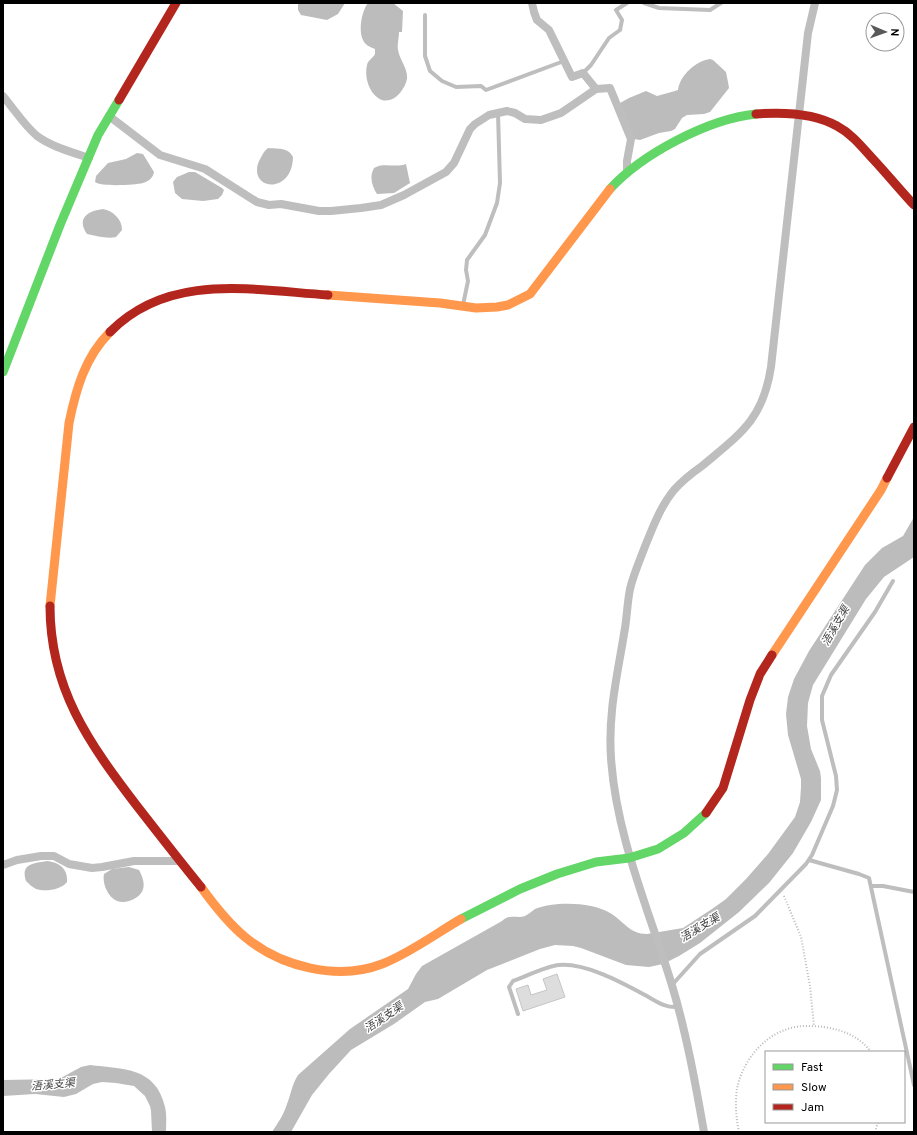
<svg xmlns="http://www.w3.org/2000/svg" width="917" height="1135" viewBox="0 0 917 1135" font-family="Overpass,'Noto Sans SC',sans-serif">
<rect width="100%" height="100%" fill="#fff"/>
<path fill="#bcbcbc" d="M298 3H345L338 14 327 20 301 15 298 10Z
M368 3H393L403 11 402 32H399C399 38 397 45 398 50 400 61 408 68 407 79 406 84 403 89 400 93 381 114 362 86 367 65 368 60 373 58 375 54V49C370 47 365 45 363 40 358 31 362 10 368 3Z
M710 59 713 60 726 72 728 82 729 88 710 112 704 114 687 115 682 118 675 129 671 131 659 133 640 140 634 139 620 103 629 98 646 91 657 96 675 91 678 90C680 75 696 61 710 59Z
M268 148C278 149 288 147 293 157 292 196 247 190 259 161 262 156 263 152 268 148Z
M137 153 143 154 154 172C153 178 149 181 143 183 135 185 101 187 95 182L96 176 108 163 126 159Z
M406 164 410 183 394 193 377 194C372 186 369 177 374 168 383 162 396 168 406 164Z
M189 172H195L222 188 224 190 222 195 218 199 203 201 182 199 175 193 173 182 177 177Z
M103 209C113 211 122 219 122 230L116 237C107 239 97 236 87 234 76 218 88 211 103 209Z
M914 517V557L884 577 866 599 813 685 808 703 807 726 811 749 820 771 821 778V800L811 822 793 853 769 883 739 912 700 943 679 956 663 964 649 967 626 965 581 948 573 946 555 945 540 949 487 970 438 999 425 1002 394 1024 351 1050 329 1074 312 1095 291 1132H272C278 1123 284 1114 287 1104 291 1094 292 1084 298 1075L350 1029 408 989 416 974 422 966 502 921C504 919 507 917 510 917 515 916 520 918 525 916 529 914 532 911 535 909 555 901 592 902 610 913 624 921 629 934 647 934L683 928 712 909 726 899 746 879 768 854 795 817 800 802 801 787V779L788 735 786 714 788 697 794 679 809 651 865 565 882 548 903 536Z
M48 861C60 863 68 869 67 882 61 890 45 892 36 889 32 887 29 884 26 881 20 863 35 863 48 861Z
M129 867 139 870C145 881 147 892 134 899 122 905 112 902 106 889 104 884 103 879 104 874L112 869Z
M90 1065C123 1069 156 1067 165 1107 167 1115 166 1124 166 1132H152L151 1111 150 1106 145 1096 134 1086 116 1083 102 1082 93 1084 76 1094 64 1097 35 1094 3 1096V1080L59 1079 81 1067Z"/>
<path fill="#ddd" stroke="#c5c5c5" d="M557 974 565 997 523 1011 516 989 528 985 531 995 547 990 543 979Z"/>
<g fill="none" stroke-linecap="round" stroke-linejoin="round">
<path stroke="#b8b8b8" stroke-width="2" stroke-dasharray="1 2" stroke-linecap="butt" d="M784 896 801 937 810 986 814 1026
M739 1132C736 1118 735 1103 737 1089 742 1062 763 1035 791 1028 801 1025 813 1026 824 1027 843 1030 859 1036 871 1052
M875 1132 878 1122"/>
<path stroke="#bebebe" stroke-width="4" d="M644 3 659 8 710 10 721 3
M425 15V56L430 71 442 81 456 87 481 86 486 90 564 61
M583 73 591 65 609 38 620 30 622 20 616 10 627 3
M463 305 468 281 466 270 467 260 485 235 497 203 500 183 498 113
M809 860 859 874 869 878 914 1085
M871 886H883L914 892
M672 985 700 954 755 916 806 864 812 855 833 806 837 790 836 776 822 720V696L831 675 875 612 893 581
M518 1014 509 987 513 981C525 977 546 966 559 965 586 963 621 982 645 995 656 1001 665 1008 678 1007"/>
<path stroke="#bebebe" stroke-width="8" d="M532 3 534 12 537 20 549 30 572 77 583 73 596 89
M3 96C14 109 24 125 37 136 52 147 72 152 89 158
M109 116 160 155 205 169 257 202 269 205 281 204 319 211H331L361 208 381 205 404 195 446 172 454 163 470 129 475 124 489 115 507 111 515 113 525 119 541 120 561 113 596 89 610 88 631 139 627 161V171
M3 865 17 860 41 856H54L69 864 92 868 102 867 134 861H180
M704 1132C695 1081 686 1031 671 982 648 908 616 835 611 758 608 713 617 677 624 634 627 619 627 604 630 589 633 576 639 562 644 549 652 529 660 507 674 490 682 481 692 473 702 466 740 434 763 420 771 367L808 33 815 3"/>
<path stroke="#63d668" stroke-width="9" d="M610 189C642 154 708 119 756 114
M3 372 60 225 98 135 119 100
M461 919 520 889 557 874 596 862 629 858 658 849 684 833 706 813"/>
<path stroke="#ff974d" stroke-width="9" d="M328 295 440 303 476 308 497 307 508 305 530 294 610 189
M50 606 69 423C76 389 85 357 110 332
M772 655 881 490 887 478
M201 887C214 905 228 923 245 937 281 967 338 981 382 964 410 953 435 934 461 919"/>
<path stroke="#b3261e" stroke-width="9" d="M119 100 176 3
M756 114C782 112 814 113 837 126 852 134 862 147 873 159 887 174 900 190 914 205
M110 332C169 272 252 290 328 295
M887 478 914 427
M50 606C50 689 89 743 137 806 158 833 179 860 201 887
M706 813 723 788 750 700 760 674 772 655"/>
</g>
<g text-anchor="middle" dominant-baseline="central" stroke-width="3" stroke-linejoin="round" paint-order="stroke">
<g font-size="11" font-style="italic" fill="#414141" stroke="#fff">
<text transform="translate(836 626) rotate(-60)">浯溪支渠</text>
<text transform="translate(700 928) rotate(-31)">浯溪支渠</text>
<text transform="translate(384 1018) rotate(-34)">浯溪支渠</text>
<text transform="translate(53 1085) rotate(-5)">浯溪支渠</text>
</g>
</g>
<rect width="917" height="1135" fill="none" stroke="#000000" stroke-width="8"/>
<rect x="765" y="1051" width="140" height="72" fill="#ffffff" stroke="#999999"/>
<rect x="773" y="1064" width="20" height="6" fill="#63d668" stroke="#999999"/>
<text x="801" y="1071" font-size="12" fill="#000000">Fast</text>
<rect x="773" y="1084" width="20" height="6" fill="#ff974d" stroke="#999999"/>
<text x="801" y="1091" font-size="12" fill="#000000">Slow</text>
<rect x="773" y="1104" width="20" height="6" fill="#b3261e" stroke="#999999"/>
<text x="801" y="1111" font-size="12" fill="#000000">Jam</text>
<g transform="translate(885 32) rotate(92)"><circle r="19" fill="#ffffff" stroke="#999999"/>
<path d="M0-3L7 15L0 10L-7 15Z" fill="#595959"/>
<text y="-6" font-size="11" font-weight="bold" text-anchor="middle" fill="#000000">N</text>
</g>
</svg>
